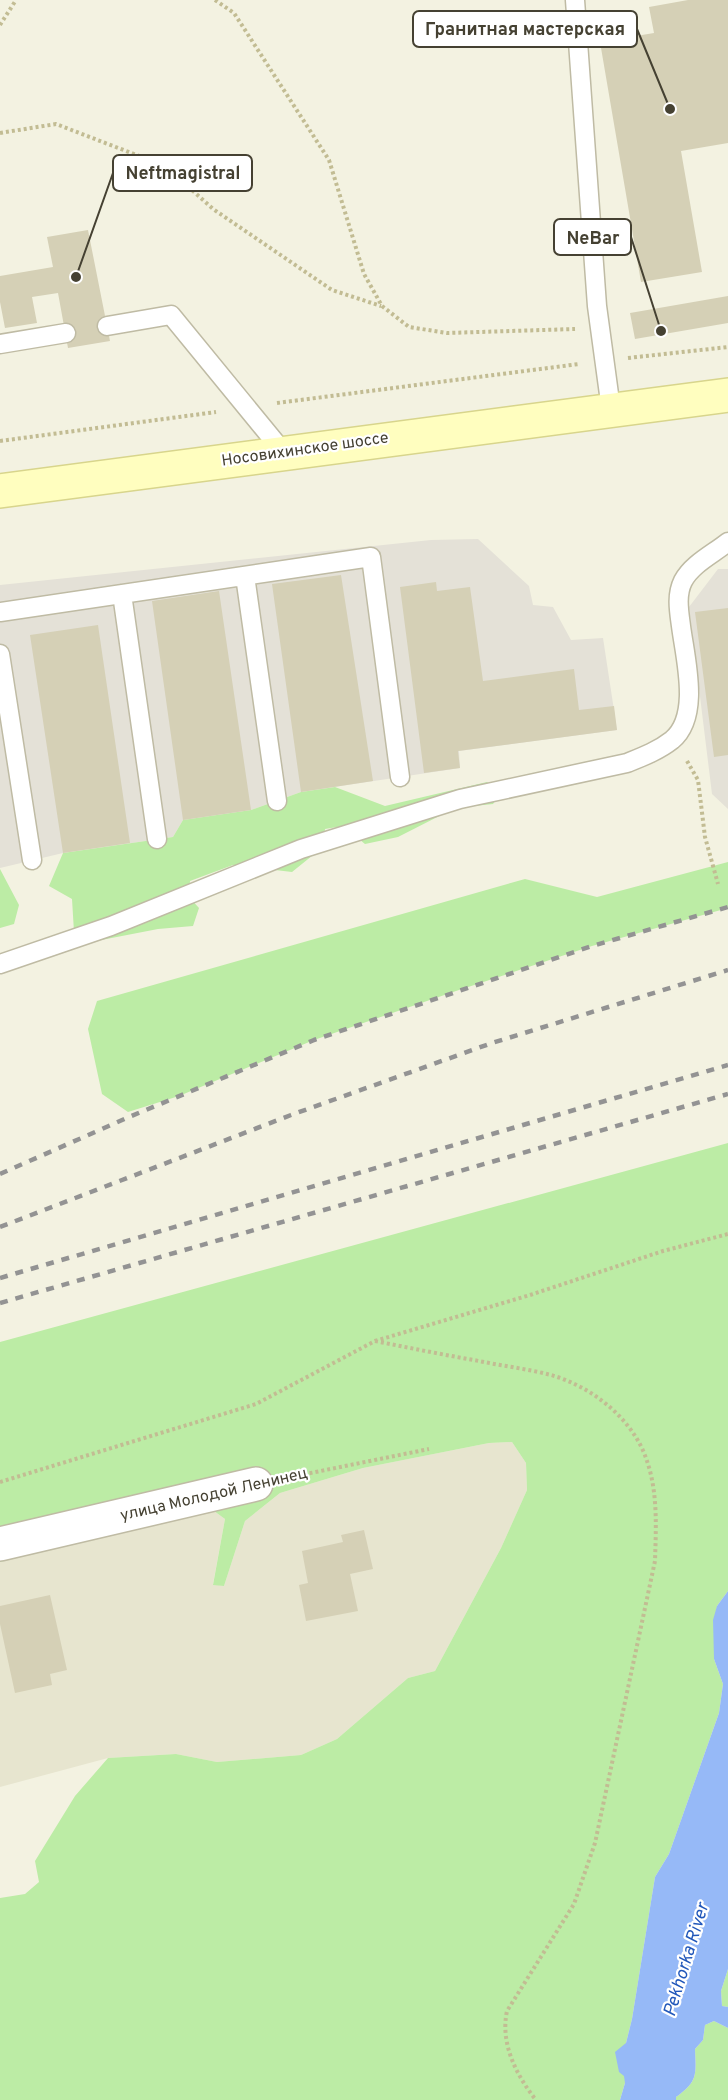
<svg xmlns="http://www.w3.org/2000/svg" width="728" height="2100" viewBox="0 0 728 2100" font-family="Overpass,sans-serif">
<rect width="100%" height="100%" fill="#f3f2e1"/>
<path fill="#e7e5cf" d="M512 1442 526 1463 527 1490 501 1548 435 1671 408 1678 337 1739 301 1755 217 1762 176 1754 108 1758 0 1787V1562L214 1511 225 1519 213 1584 224 1586 245 1521 280 1493 363 1468 489 1443Z"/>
<path fill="#e4e1d7" d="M478 539 529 586 533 605 553 607 571 640 603 638 617 730 459 751 460 768 301 792 251 810 183 820 173 837 63 853 0 868V585L431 540Z
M718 569H728V809L712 794 689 607Z"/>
<path fill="#bceca5" d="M487 782 501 793 493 804 455 808 398 837 365 844 343 826 325 829 323 847 292 872 233 865 190 881 189 897 199 908 193 926 158 929 91 942 74 932 72 899 49 886 63 853 173 837 183 820 251 810 301 792 335 787 385 806Z
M728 862V908L592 946 456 991 314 1040 179 1096 128 1112 102 1094 88 1029 97 1001 525 879 597 897Z
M0 869 19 905 14 924 0 928Z
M728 1143V1591L717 1606 714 1659 723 1684 719 1713 669 1854 655 1877 632 2019 626 2043 625 2083 620 2100H0V1898L25 1894 39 1882 35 1861 75 1796 108 1758 176 1754 217 1762 301 1755 337 1739 408 1678 435 1671 501 1548 527 1490 526 1463 512 1442 489 1443 363 1468 280 1493 245 1521 224 1586 213 1585 225 1519 214 1511 0 1562V1342Z
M728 1969V2007L722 2006 721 1991Z
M714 2021 728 2028V2100H676V2097C698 2081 696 2075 695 2049L703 2040 705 2025Z"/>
<path fill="#96b9f7" d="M728 1591V1969L721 1991 722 2006 728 2007V2028L714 2021 705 2025 703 2040 695 2049C696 2075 698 2081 676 2097V2100H620L625 2083 624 2076 619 2072 615 2052 626 2043 632 2019 655 1877 669 1854 719 1713 723 1684 714 1659 713 1620 717 1606Z"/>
<path fill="#d5d0b6" d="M688 0H728V143L681 151 702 272 641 282 600 42 654 33 649 7Z
M88 230 110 341 68 348 58 293 32 297 37 323 5 328 0 302V276L53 267 47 237Z
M728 296V323L635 339 630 313Z
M341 575 373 781 301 792 272 584Z
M436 582 437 591 470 587 483 681 574 669 579 710 614 706 617 730 458 751 460 768 424 773 400 587Z
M219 591 251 810 183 820 152 601Z
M728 608V755L714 757 695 612Z
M98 625 130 843 63 853 30 635Z
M364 1530 373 1569 350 1574 358 1611 306 1621 299 1585 308 1583 302 1551 343 1542 341 1535Z
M50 1595 67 1670 50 1674 52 1685 15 1693 0 1624V1606Z"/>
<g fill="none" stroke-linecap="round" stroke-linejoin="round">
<g stroke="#bfbba4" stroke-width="21">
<path id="service" d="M575 0 597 306 611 409
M107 326 171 315 284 453
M0 344 66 333
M245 576 277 801
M122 594 157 839
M0 612 371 557 400 777
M0 654 32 860
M0 964 111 926 301 849 460 799 627 763C642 757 658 751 672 740 701 716 685 658 681 626 679 611 676 595 683 581 692 564 713 554 728 542"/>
</g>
<g stroke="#bfbba4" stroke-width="36">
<path id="minor" d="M0 1544 256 1484"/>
</g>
<g stroke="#d8d58c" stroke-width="36">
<path id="secondary" d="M0 491 728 395"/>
</g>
<path stroke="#c2bc93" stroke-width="4" stroke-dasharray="3 3" stroke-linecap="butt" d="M215 0 234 13 329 160 364 274 382 306 409 327 447 333 575 329
M0 25 16 0
M0 133 56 124 165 166 213 209 332 290 381 306
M628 358 728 347
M277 403 579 364
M0 441 216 412
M687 761 698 780 705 837 718 884
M375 1341C410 1348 445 1355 479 1361 503 1366 528 1369 551 1375 593 1387 634 1420 647 1461 658 1493 656 1528 655 1561L595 1843 574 1904 507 2011C500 2043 516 2075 536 2100
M286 1478 429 1449
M0 1482 256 1404 375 1341 530 1295 663 1251 728 1234"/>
<use href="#service" stroke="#fff" stroke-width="18"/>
<use href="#minor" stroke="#fff" stroke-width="33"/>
<use href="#secondary" stroke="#fffebf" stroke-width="33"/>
<path stroke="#939393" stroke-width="4.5" stroke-dasharray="8 8" stroke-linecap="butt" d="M0 1174 129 1117 314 1040 592 946 728 907
M0 1227 291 1115 492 1043 728 970
M0 1278 728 1065
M0 1303 728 1094"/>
</g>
<g text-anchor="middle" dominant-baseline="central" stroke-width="4.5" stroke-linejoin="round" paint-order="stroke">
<g font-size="16" fill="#454132" stroke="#fff">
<text transform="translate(305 450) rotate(-8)">Носовихинское шоссе</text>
<text transform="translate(214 1495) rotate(-13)">улица Молодой Ленинец</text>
</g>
<g font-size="18" font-style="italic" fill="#2157ba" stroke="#fff">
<text transform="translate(687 1960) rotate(-73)">Pekhorka River</text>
</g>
</g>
<path fill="none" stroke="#454132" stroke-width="2" d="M670 109L637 29M76 277L113 173M661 331L631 237"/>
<g fill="#454132" stroke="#fff" stroke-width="2">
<circle cx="670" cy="109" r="6"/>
<circle cx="76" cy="277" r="6"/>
<circle cx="661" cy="331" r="6"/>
</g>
<g fill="#fff" stroke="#454132" stroke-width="2">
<rect x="413" y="11" width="224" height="36" rx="6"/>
<rect x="113" y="155" width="139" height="36" rx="6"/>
<rect x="554" y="219" width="77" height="36" rx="6"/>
</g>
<g font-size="18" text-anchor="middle" font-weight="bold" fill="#454132">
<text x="525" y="35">Гранитная мастерская</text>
<text x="183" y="179">Neftmagistral</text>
<text x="593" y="244">NeBar</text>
</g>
</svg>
